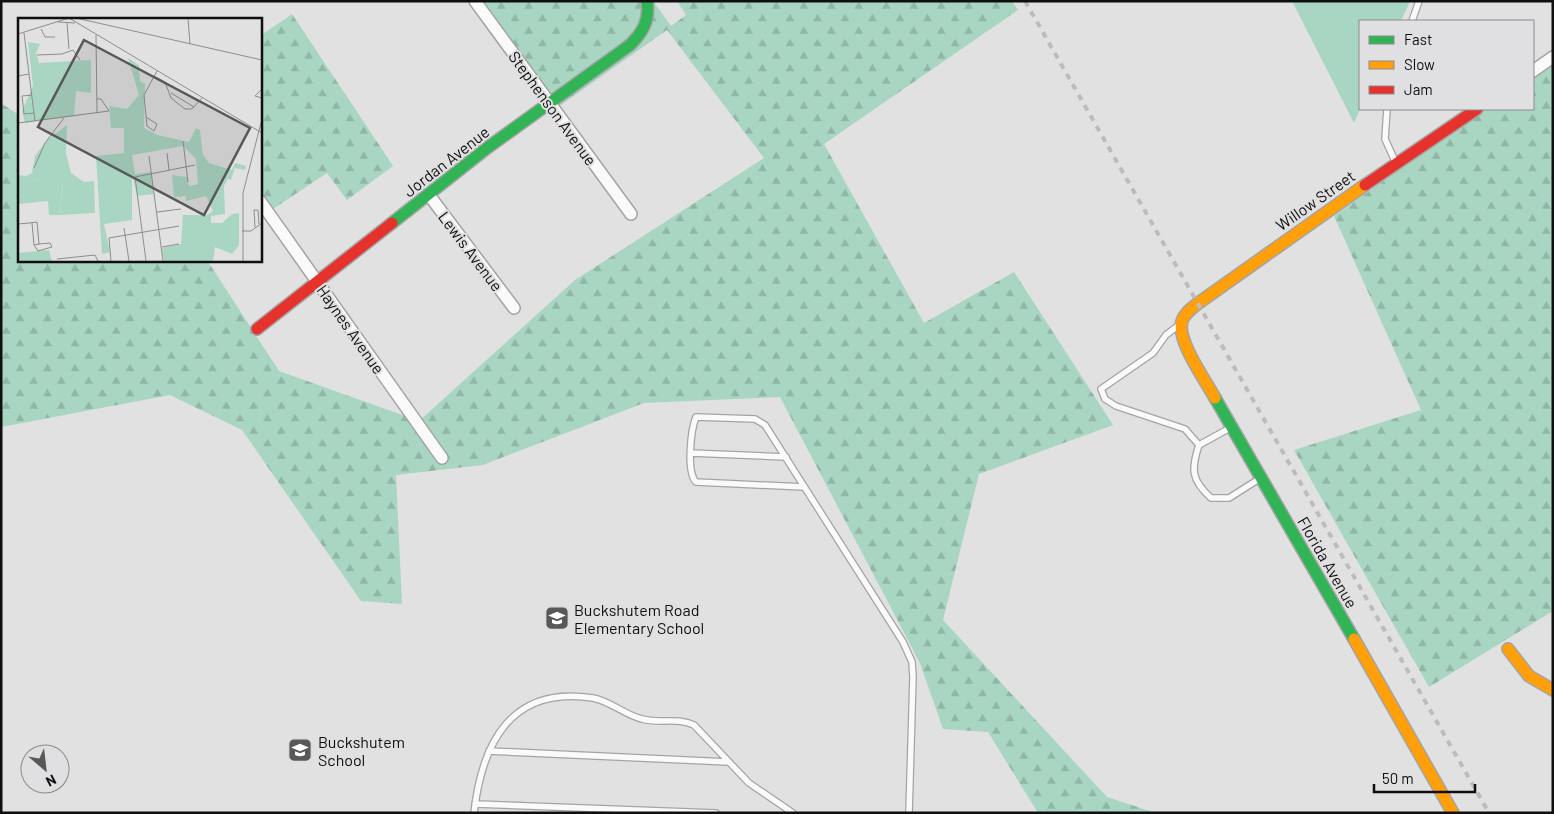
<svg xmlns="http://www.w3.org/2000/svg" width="1554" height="814" viewBox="0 0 1554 814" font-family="Barlow,sans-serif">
<defs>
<pattern id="forest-firs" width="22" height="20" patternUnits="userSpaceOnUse" patternTransform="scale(1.25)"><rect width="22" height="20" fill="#a9d6c2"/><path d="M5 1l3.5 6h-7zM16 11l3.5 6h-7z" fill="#90b6a6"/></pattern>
</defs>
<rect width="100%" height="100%" fill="#e1e1e1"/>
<path fill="#a9d6c2" d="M1292 1H1410L1401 21H1360V109L1354 123Z"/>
<path fill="url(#forest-firs)" d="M477 1H653L671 26 686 15 677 1H1012L1018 10 824 144 924 323 1014 272 1113 425 979 474 943 620 1107 797 1156 813H1038L988 732 943 729 920 663 780 397 644 403 483 465 396 475 402 604 361 601 242 430 170 395 1 427V103L19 115V260H207L279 371 419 421 575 280 764 158 667 30 554 110Z
M292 14 393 166 347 200 327 173 270 211 260 196V36Z
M1553 60V611L1429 687 1294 450 1421 410 1334 216 1484 109H1533V74Z"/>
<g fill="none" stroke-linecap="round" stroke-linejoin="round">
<g stroke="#a4a4a4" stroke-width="8">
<path id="lane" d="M1412 21 1419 1
M1387 109 1385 139 1395 161
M1179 325 1166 335 1153 353 1101 389 1105 399 1116 406 1185 429 1199 445 1230 428
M1199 445C1191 469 1191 480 1211 498H1229L1259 479
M691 453 786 457
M804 487 696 482C686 472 691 429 696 417L755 419 765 425 903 642 912 662 913 677 909 813
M489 751 728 762
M475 804 716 813
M474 813C482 743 511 685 593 698 610 701 625 715 642 719 660 724 677 717 694 725L749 783 793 813"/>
</g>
<g stroke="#a4a4a4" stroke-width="14">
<path id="street" d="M475 1 631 214
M1533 71 1553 57
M429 195 514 308
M260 201 442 458"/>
</g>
<g stroke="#a4a4a4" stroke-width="14">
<path id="fast" d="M392 223 487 148 630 45C643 32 650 20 647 1
M1215 398 1354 639"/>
</g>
<g stroke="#a4a4a4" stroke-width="14">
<path id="slow" d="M1215 398C1206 381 1176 340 1182 321 1184 314 1191 309 1197 304L1365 185
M1354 639 1453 813
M1508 649 1529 676 1553 690"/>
</g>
<g stroke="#a4a4a4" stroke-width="14">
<path id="jam" d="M1365 185 1477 109
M257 329 392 223"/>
</g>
<use href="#lane" stroke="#fafafa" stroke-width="5.5"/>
<use href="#street" stroke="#fafafa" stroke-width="11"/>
<use href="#fast" stroke="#30b455" stroke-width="11"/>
<use href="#slow" stroke="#ff9f0a" stroke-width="11"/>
<use href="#jam" stroke="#e5322d" stroke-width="11"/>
<path stroke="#bcbcbc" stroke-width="4" stroke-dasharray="6 6" stroke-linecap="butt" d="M1025 1 1489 813"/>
</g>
<defs>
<g id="school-square" transform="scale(1.25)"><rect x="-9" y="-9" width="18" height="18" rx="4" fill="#585858" stroke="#e0e0e2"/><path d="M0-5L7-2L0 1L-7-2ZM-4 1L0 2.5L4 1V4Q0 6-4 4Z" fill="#fff"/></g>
</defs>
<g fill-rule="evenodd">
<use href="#school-square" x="557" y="618"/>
<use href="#school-square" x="300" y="750"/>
</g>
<g text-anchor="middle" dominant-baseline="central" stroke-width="4" stroke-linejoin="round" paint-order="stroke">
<g font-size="16" fill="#0f0f0f" stroke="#e0e0e2">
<text transform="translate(553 108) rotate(54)">Stephenson Avenue</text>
<text transform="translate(446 161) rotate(-38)">Jordan Avenue</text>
<text transform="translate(1315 200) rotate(-35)">Willow Street</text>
<text transform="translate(471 251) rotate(53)">Lewis Avenue</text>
<text transform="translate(351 329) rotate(55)">Haynes Avenue</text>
<text transform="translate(1328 562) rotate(60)">Florida Avenue</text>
</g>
<g font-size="16" fill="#0f0f0f" stroke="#e0e0e2" text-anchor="start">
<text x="574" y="609">Buckshutem Road<tspan x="574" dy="18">Elementary School</tspan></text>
<text x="318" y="741">Buckshutem<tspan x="318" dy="18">School</tspan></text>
</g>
</g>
<g transform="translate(18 18)">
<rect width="244" height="244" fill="#e1e1e1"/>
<path d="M49 107 48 135 53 155 66 164 76 163 77 195 42 197 45 165 41 164 39 142 34 140 27 155 19 162 10 164 8 158 14 155 17 138 30 121Z" fill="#a9d6c2"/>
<path d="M10 24 22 26 18 35 21 45 73 42V75L58 73 56 98 7 105 4 93 15 68ZM110 40 121 47 122 63 127 66 126 110 140 117 171 124 178 110 182 112 185 137 191 145 214 152 217 145 228 148 227 152 217 150 213 162 210 161 206 168 207 196 193 198V205H204L214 196 221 195V227L214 236 197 229 195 243H146L144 230 163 226 165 197H189L195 193 188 178 168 183V178L156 179 154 157 169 159 171 168 180 166 178 141 165 128 114 137 117 156 133 154 136 176 119 178 114 156V202L86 206 92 234 84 236 78 138 106 135V110H93L91 88 109 91 121 77ZM34 139 40 142 41 164H45L42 197H31L30 183 0 186V157L8 158 10 164 19 162 21 155H27ZM31 232 34 243H0V235Z" fill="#a9d6c2"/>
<path fill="none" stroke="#8d8d8d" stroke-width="1" d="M51 0 244 115M58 0 244 42M170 0 172 26M40 4 57 5M49 5 51 31M23 11 27 19H37M0 16 51 0M78 17 79 95M44 36 55 32 62 42M19 37 44 36M11 56 17 103M0 58 11 56 6 15M136 58 147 64 153 80 167 91H174L184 80M148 65 181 84M244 71 237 78 244 80M153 75 176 89M14 77 4 78 6 96 16 95M128 99 139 106 136 113 129 108 126 77 139 53M0 105 91 93 83 81H79M165 123 170 164M149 135 151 152M131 138 145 243M16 150 27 125 46 100M139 194 163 191M0 206 11 205 19 204 21 226 16 227 14 205M237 209 236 192H240L241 206M106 210 111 243M224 213H233L244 205M16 227 20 233 34 229 32 225 21 226M144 229 161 226M39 241 77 237 80 243M93 243 91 220 161 208M128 243 117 159 177 147M225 243V175L244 101"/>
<path fill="#585858" fill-opacity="0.15" stroke="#585858" stroke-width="2.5" d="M66 22 232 110 186 197 20 109Z"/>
<rect width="244" height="244" fill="none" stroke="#0f0f0f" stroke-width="2.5"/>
</g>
<rect width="1554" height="814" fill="none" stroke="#0f0f0f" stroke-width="5"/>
<rect x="1359" y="20" width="175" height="90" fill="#e0e0e2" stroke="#8c8c8e"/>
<rect x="1369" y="36" width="25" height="8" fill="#30b455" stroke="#8c8c8e"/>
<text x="1404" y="45" font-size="15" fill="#0f0f0f">Fast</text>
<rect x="1369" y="61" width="25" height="8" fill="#ff9f0a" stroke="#8c8c8e"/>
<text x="1404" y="70" font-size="15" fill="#0f0f0f">Slow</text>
<rect x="1369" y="86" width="25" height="8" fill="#e5322d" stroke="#8c8c8e"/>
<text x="1404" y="95" font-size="15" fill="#0f0f0f">Jam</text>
<g transform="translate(45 769) rotate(152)"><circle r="24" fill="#e0e0e2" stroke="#8c8c8e"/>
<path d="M0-4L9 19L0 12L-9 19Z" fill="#585858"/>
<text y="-8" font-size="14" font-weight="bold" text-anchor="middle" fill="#0f0f0f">N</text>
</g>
<path d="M1374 784v8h101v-8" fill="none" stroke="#0f0f0f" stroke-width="2.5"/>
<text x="1382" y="784" font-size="15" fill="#0f0f0f" stroke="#e0e0e2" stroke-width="4" paint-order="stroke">50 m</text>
</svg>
